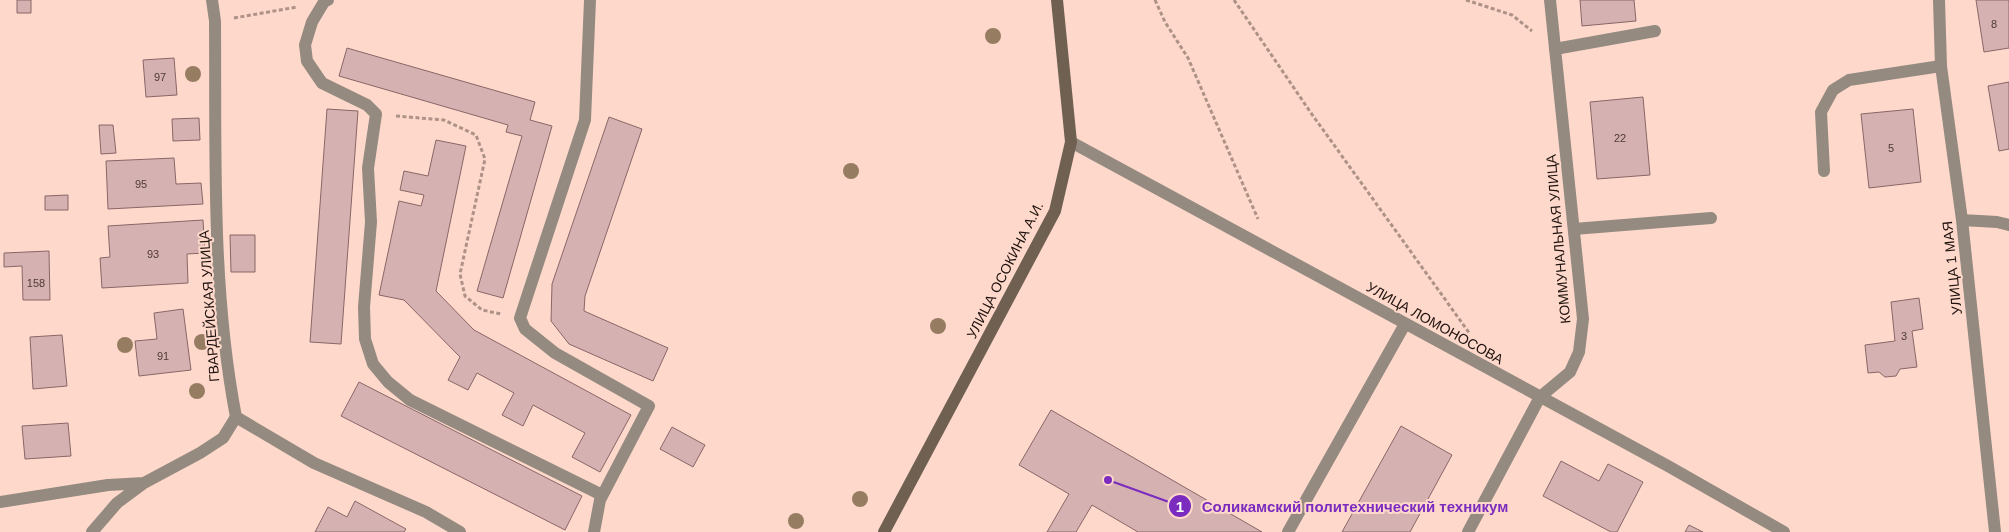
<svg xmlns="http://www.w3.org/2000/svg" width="2009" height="532" viewBox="0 0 2009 532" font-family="Helvetica,sans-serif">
<rect width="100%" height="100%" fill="#fed9cb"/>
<path fill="#d6b1b1" stroke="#896667" d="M17 0H31V13H17Z
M1580 0H1634L1636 21 1582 26Z
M1976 0H2009V48L1984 52Z
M347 48 535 102 530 120 552 126 503 298 477 291 522 136 506 132 508 125 339 76Z
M174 58 177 95 146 97 143 60Z
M2009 82V149L1999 151 1988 86Z
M1643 97 1650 175 1597 179 1590 102Z
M327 109 358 111 341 344 310 342Z
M1913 109 1921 182 1869 188 1861 114Z
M609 117 642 129 585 296 584 311 668 348 653 381 569 344 551 321 552 284Z
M199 118 200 140 173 141 172 119Z
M99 125H113L116 153 101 154Z
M436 140 466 146 436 291 474 330 631 415 600 472 572 457 585 433 533 405 523 426 502 415 514 393 477 373 468 390 448 380 460 357 404 300 379 295 399 201 421 206 424 195 400 190 404 171 428 176Z
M174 158 176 184 201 183 203 204 108 209 106 161Z
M68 195V210H45V196Z
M203 220 205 253 187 254 188 283 102 288 100 258 110 257 108 226Z
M230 235H255V272H231Z
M49 251 50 300H23L22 266 4 267V253Z
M1919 298 1923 329 1912 331 1917 367 1900 369 1896 376 1885 377 1879 372 1868 373 1865 345 1895 341 1891 302Z
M183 309 191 370 139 376 135 341 157 339 154 313Z
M62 335 67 386 33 389 30 337Z
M359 382 582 496 565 530 341 416Z
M1051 410 1262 532H1138L1092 505 1076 532H1047L1069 494 1019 465Z
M68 423 71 456 25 459 22 426Z
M1401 426 1452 455 1410 532H1342Z
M672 427 705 445 693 467 660 449Z
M1561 461 1599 481 1608 464 1643 482 1617 532H1611L1543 496Z
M355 501 406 529 404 532H315L328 507 347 517Z
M1689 525 1703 532H1685Z"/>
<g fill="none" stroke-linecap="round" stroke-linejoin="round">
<path stroke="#ae9187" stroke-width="3" stroke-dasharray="4 2.5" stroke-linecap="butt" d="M1155 0 1165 22 1188 58 1258 219
M1234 0 1311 113 1470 334
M1466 0 1512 15 1532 31
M234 18 297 7
M396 116 444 120 476 135 485 159 460 274 465 296 482 310 501 314"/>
<path stroke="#948a80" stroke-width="12" d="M328 0 324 2 312 22 305 45 307 61 322 83 367 105 376 114 368 168 371 222 364 307 365 339 373 364 388 382 410 400 602 495
M590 0 585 120 520 318 525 329 555 353 649 406 600 500 594 532
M1555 49 1655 31
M1824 171 1821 112 1833 90 1849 80 1941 66
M1574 229 1711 218
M0 502 108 485 144 483
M92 532 117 503 144 483 200 453 223 438 236 417
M1288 532 1405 324"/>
<path stroke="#948a80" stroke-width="12" d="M212 0 215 21C216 153 211 287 236 417L314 463 426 512 460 532
M1939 0 1941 66 1962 220 1995 532
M1071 142 1668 466 1784 532
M1962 220 1997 222 2009 225
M1468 532 1540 397 1570 372 1579 352 1583 319 1550 0"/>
<path stroke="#6f6051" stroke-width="12" d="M884 532 1055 211 1071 142 1057 0"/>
</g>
<g fill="#967d61">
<circle cx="993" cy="36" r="8"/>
<circle cx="193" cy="74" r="8"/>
<circle cx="851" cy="171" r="8"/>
<circle cx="938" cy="326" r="8"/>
<circle cx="202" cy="342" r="8"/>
<circle cx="125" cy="345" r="8"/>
<circle cx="197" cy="391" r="8"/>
<circle cx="860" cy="499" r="8"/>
<circle cx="796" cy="521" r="8"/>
</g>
<g text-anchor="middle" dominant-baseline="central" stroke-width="4" stroke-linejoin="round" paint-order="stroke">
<g font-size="11" fill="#4d3a37">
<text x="1994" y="24">8</text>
<text x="160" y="77">97</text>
<text x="1620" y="138">22</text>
<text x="1891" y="148">5</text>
<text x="141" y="184">95</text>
<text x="153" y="254">93</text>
<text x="36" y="283">158</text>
<text x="1904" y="336">3</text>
<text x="163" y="356">91</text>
</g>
<g font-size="14" fill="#1f120e" stroke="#fed9cb">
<text transform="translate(1558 239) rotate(-95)">КОММУНАЛЬНАЯ УЛИЦА</text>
<text transform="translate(1952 268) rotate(-96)">УЛИЦА 1 МАЯ</text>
<text transform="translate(1005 270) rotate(-63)">УЛИЦА ОСОКИНА А.И.</text>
<text transform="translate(209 306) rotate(-94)">ГВАРДЕЙСКАЯ УЛИЦА</text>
<text transform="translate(1435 323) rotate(29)">УЛИЦА ЛОМОНОСОВА</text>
</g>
</g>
<path fill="none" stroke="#7b2cbf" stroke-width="2" d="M1108 480L1180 506"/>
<g fill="#7b2cbf" stroke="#fed9cb" stroke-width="2">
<circle cx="1108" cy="480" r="5"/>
<circle cx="1180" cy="506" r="12"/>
</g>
<g font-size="15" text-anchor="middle" font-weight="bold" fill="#fff">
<text x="1180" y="512">1</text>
</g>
<g font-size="15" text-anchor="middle" font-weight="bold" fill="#7b2cbf" stroke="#fed9cb" stroke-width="4" stroke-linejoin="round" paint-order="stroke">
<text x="1355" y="512">Соликамский политехнический техникум</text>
</g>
</svg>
